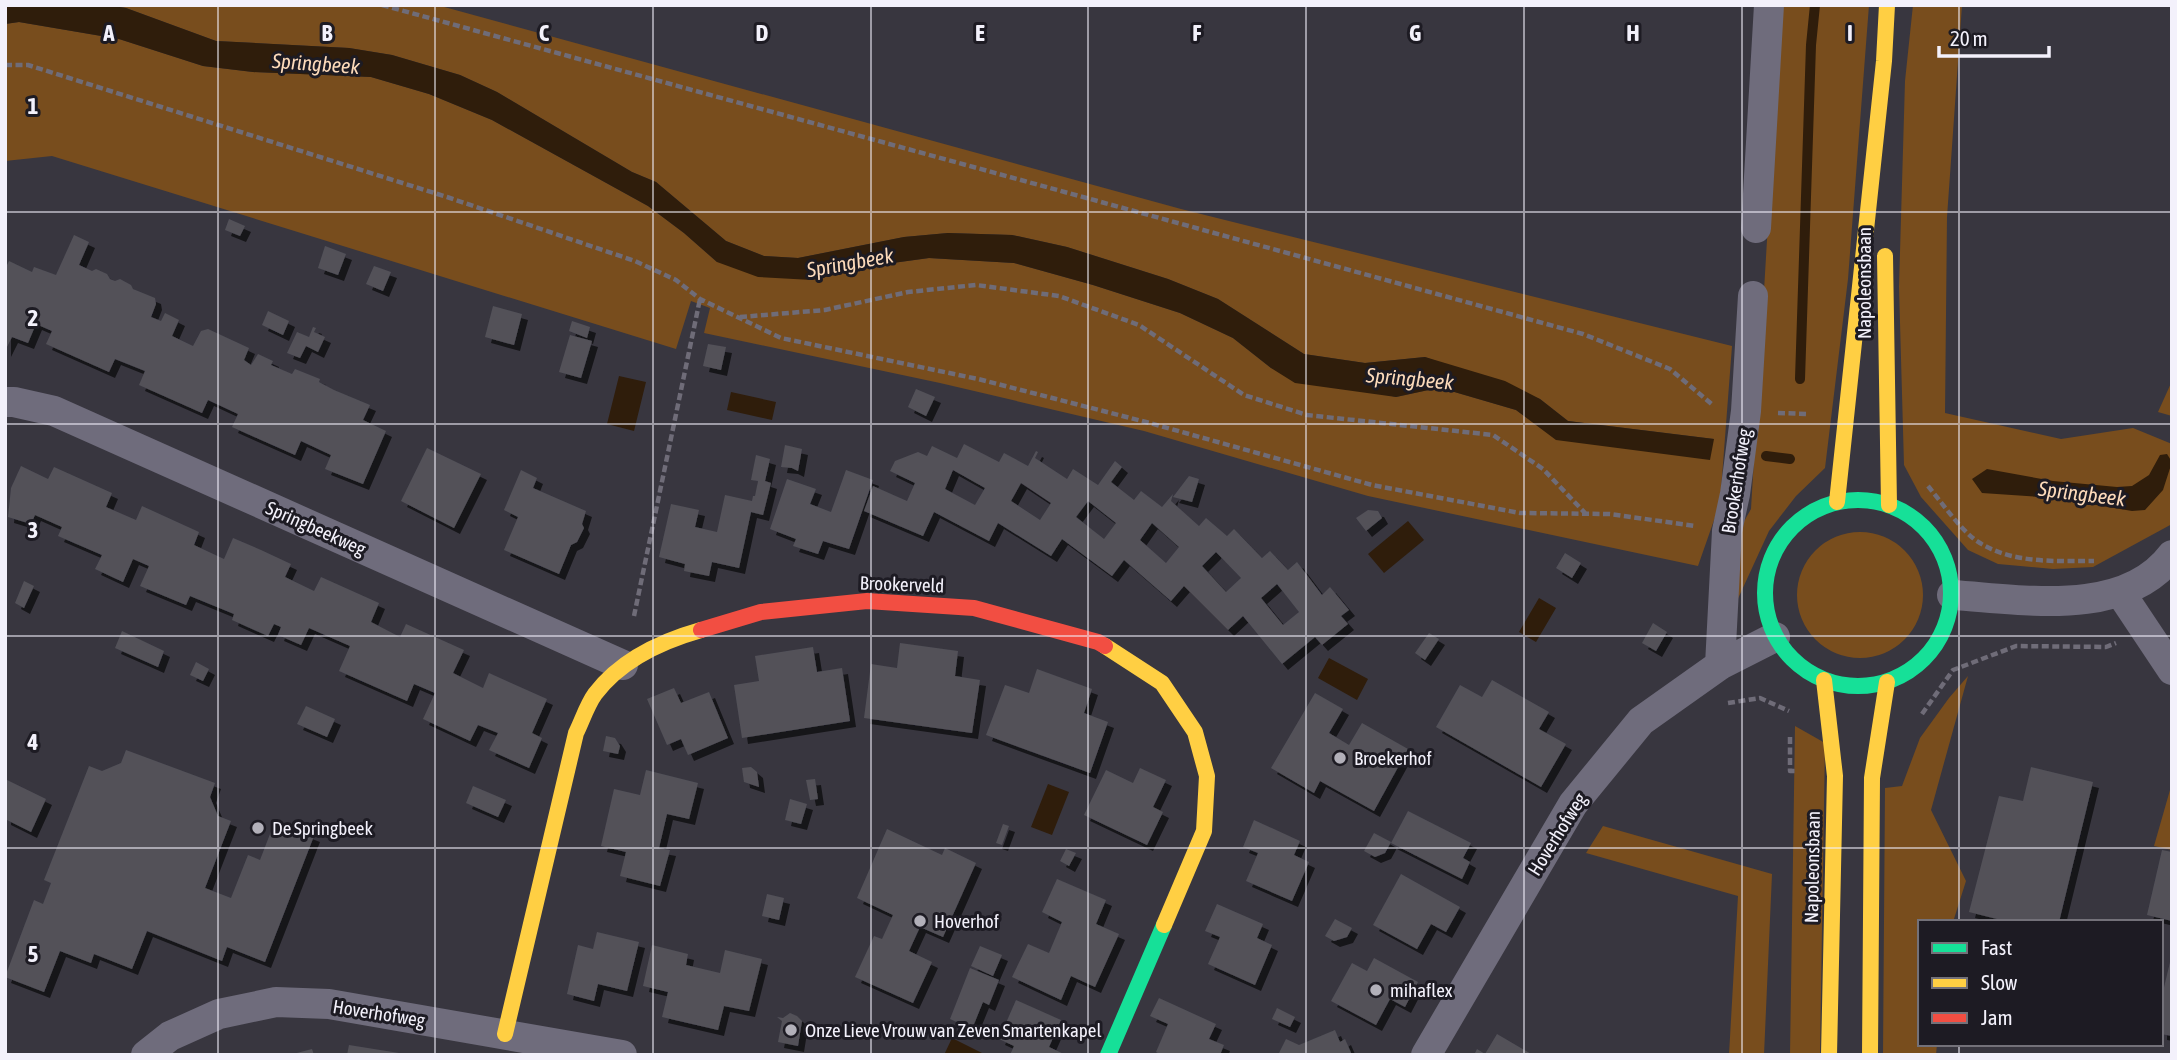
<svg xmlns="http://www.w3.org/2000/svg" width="2177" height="1060" viewBox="0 0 2177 1060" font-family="'Asap Condensed',sans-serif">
<defs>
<filter id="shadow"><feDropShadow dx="6" dy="6" stdDeviation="0" flood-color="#0009"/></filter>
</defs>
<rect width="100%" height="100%" fill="#38363f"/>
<path fill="#784d1d" d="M107 5H437L1181 209 1732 346 1720 503 1698 566 1368 496 1144 431 940 383 704 333 710 308 691 301 676 349 52 156 5 161V24L19 22 119 39 203 66 253 72 371 77 429 94 492 120 648 206 684 233 717 262 878 265 929 258 1014 263 1093 285 1180 313 1233 338 1271 368 1396 397 1433 389 1451 391 1516 410 1557 440 1714 439 1568 421 1540 399 1425 357 1365 363 1304 354 1218 299 1168 279 1067 247 1012 235 948 233 904 237 798 258 764 256 726 241 656 182 632 172 497 92 460 75 392 55 349 48 216 41 126 8Z
M1781 5H1869L1848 279 1825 468 1796 496 1769 531 1736 603 1738 532 1751 509Z
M1913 5H1962L1947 217 1945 413 2061 439 2133 428 2172 444V524L2093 567 2053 569 1998 564 1968 550 1921 497 1904 465 1899 287 1905 81Z
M2172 381V416L2158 412Z
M1797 595a63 63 0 1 1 126 0a63 63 0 1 1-126 0Z
M1968 676 1931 810 1966 881 1953 922H1920V1044H1937L1936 1055H1883L1885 788 1902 786 1920 738 1949 698Z
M1795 726 1825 743 1820 1055H1790Z
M2172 783V850L2154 846Z
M1603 826 1772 874 1764 1055H1729L1738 896 1586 853Z"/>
<path fill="#2f1d0b" d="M5 5H107L126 8 216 41 349 48 392 55 460 75 497 92 632 172 656 182 726 241 764 256 798 258 904 237 948 233 1012 235 1067 247 1168 279 1218 299 1304 354 1365 363 1425 357 1505 381 1540 399 1568 421 1714 439 1710 460 1556 440 1516 410 1451 391 1433 389 1396 397 1295 383 1271 368 1233 338 1180 313 1093 285 1014 263 929 258 878 265 812 280 758 277 717 262 684 233 648 206 492 120 429 94 371 77 253 72 203 66 119 39 19 22 5 24Z
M619 376 646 382 634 431 607 424Z
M731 392 776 402 772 420 727 410Z
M2167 454 2172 462 2163 490 2145 510 2132 511 2055 498 1982 493 1972 479 1987 469 2053 481 2117 487 2132 486 2149 475 2160 455Z
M1408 521 1424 540 1384 573 1368 554Z
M1539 598 1556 608 1536 642 1519 632Z
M1329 658 1368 679 1357 700 1318 678Z
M1048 784 1069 792 1052 835 1031 827Z
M952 1038 986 1055H944Z"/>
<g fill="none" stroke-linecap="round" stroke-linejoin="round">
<path stroke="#2f1d0b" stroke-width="10" d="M1800 379 1811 45 1815 5
M1766 456 1790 459"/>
</g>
<path fill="#525159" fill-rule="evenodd" filter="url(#shadow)" d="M229 219 245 226 240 236 225 230Z
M74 235 89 242 79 265 92 271 96 269 107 274 110 279 115 281 120 279 131 285 133 289 155 298 156 304 151 317 161 321 165 313 179 320 172 336 193 346 201 331 208 329 249 348 244 360 251 365 258 354 273 361 271 365 292 374 295 369 320 379 319 382 334 390 370 405 363 420 386 431 363 484 325 469 331 455 301 441 295 455 232 427 238 414 208 400 202 413 139 385 145 371 115 359 109 372 46 344 52 331 36 324 28 343 12 337 5 351V269L9 261 32 272 34 267 56 275Z
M325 246 346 254 338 275 318 268Z
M374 266 391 272 383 291 366 284Z
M493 306 522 314 514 345 485 337Z
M268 311 289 321 283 335 262 325Z
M572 321 590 327 587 338 569 331Z
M313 327 316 328 314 332 325 337 318 352 306 346 300 358 287 353 297 332 309 337Z
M570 335 592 341 581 378 559 372Z
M708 344 726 347 721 370 703 366Z
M916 389 935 397 926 416 908 407Z
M964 444 999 462 1004 453 1028 466 1036 451 1038 452 1035 458 1067 479 1073 469 1098 485 1115 461 1122 467 1111 482 1134 500 1141 491 1162 507 1173 494 1171 501 1199 526 1206 518 1227 536 1234 529 1262 558 1270 551 1288 570 1297 562 1322 595 1330 587 1349 610 1341 616 1348 624 1322 645 1315 637 1282 664 1243 616 1228 630 1184 586 1171 601 1124 560 1112 576 1062 539 1051 556 998 523 989 541 934 512 923 536 864 511 873 486 907 501 915 483 890 471 895 461 918 452 927 456 932 446 957 458ZM953 470 985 488 975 505 945 489ZM1021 483 1051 503 1040 520 1011 501ZM1088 501 1116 523 1104 539 1076 517ZM1152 523 1179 547 1166 563 1140 540ZM1216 552 1241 578 1226 592 1202 566ZM1277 584 1299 612 1283 625 1261 598Z
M785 445 802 449 798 471 792 468 781 467Z
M427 448 481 474 454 528 401 501Z
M756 455 770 459 765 481 771 483 763 515 751 512 739 568 712 562 709 576 684 571 685 564 659 557 671 504 699 510 695 527 717 532 725 495 752 501 753 496H755L758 481 751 480Z
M21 466 48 479 54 467 112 493 106 507 136 520 142 506 199 532 194 545 224 559 233 538 261 550 291 564 285 577 314 591 321 577 379 603 371 622 400 637 406 624 464 650 453 673 483 688 489 673 547 699 532 733 542 738 529 768 489 750 498 733 478 725 470 741 423 719 435 693 414 684 407 701 339 671 350 646 309 628 301 645 278 635 281 627 274 624 268 636 232 620 234 614 190 596 186 605 140 586 149 566 133 559 123 582 95 569 102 555 58 536 62 527 35 515 31 524 8 517 11 488Z
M521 470 537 478 533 488 586 511 582 524 584 528 577 542 571 545 559 574 504 550 518 517 504 510Z
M846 470 873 480 849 549 823 541 818 554 793 546 796 539 770 529 787 479 816 489 810 504 831 512Z
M1189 476 1199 479 1192 502 1173 497Z
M1368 510 1378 511 1382 518 1366 531 1356 518Z
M1565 553 1581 563 1572 578 1556 568Z
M24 581 34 586 24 608 15 603Z
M1653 623 1667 632 1656 651 1642 643Z
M122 631 164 651 158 667 115 648Z
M1429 633 1439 639 1425 660 1415 653Z
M900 643 958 651 955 676 980 680 972 733 864 718 871 664 897 668Z
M813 647 817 672 842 668 850 721 742 738 734 685 759 681 755 656Z
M196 662 209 669 203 681 190 675Z
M1037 669 1092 689 1084 713 1108 722 1090 773 986 735 1005 685 1029 693Z
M1492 680 1549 712 1539 729 1566 744 1541 787 1436 727 1460 685 1482 697Z
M674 688 681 703 709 692 728 738 688 755 681 739 667 745 647 699Z
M1315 693 1343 709 1329 733 1349 745 1362 723 1408 749 1374 811 1320 781 1314 793 1271 768Z
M306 706 335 719 327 737 297 724Z
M606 736 615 738 620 746 618 754 603 751Z
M126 750 215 783 210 797 218 816 231 821 205 888 231 898 248 855 260 860 275 821 314 836 265 962 227 947 222 961 147 931 132 969 94 954 91 963 60 951 44 992 5 977 34 900 43 904 51 883 44 880 89 766 102 771 121 763Z
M751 767 757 772 759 787 744 782 742 768Z
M2031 767 2093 782 2059 922H2009L1969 912 1999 796 2023 801Z
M1140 768 1166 780 1153 807 1163 812 1147 845 1084 815 1106 770 1133 783Z
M646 770 698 783 689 819 667 814 659 848 670 850 660 886 620 876 626 852 601 846 614 789 640 795Z
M5 779 46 799 31 832 5 819Z
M815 779 818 799 810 800 806 780Z
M473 786 506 800 498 817 466 803Z
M790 799 807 804 801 824 785 820Z
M1408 811 1471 843 1463 858 1470 862 1462 879 1391 843Z
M1254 820 1300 841 1294 855 1309 862 1292 901 1246 881 1258 853 1243 847Z
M1003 824 1009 826 1002 845 996 843Z
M887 829 942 855 945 848 976 863 943 937 920 927 909 951 932 962 913 1003 855 977 874 936 882 939 893 915 857 898Z
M1374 833 1391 842 1385 853 1375 857 1364 851Z
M1066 849 1076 853 1069 866 1060 861Z
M2162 850 2172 852V921L2147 915Z
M1401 874 1460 907 1446 932 1431 924 1417 949 1373 925Z
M1057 879 1106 900 1096 924 1119 934 1095 987 1071 976 1061 1000 1012 977 1028 944 1049 953 1062 922 1042 912Z
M767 894 784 898 779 920 762 916Z
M1217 904 1263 924 1257 938 1272 945 1255 985 1208 964 1220 937 1205 931Z
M1335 919 1352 928 1347 937 1334 941 1325 936Z
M597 932 639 942 627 991 598 984 594 1001 567 994 578 945 593 949Z
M652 945 688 954 686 965 720 973 725 950 762 959 749 1011 724 1006 718 1030 662 1017 668 992 643 986Z
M980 946 1002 955 993 976 971 966Z
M1374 958 1418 982 1405 1007 1390 999 1376 1025 1331 1001 1352 963 1367 971Z
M2171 958H2172V1036L2161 1034V1000Z
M970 968 999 980 989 1005 983 1002 972 1029 950 1019Z
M1159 998 1216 1024 1209 1039 1224 1045 1220 1055H1161L1156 1052 1168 1024 1150 1016Z
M1016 1000 1061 1020 1049 1047 1066 1055H1010L1014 1046 999 1039Z
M1277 1008 1295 1017 1290 1027 1272 1019Z
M790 1013 797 1016 802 1021 798 1046 778 1042 782 1021 777 1017 783 1018Z
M1335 1030 1340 1042 1345 1039 1352 1055H1278L1286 1039 1299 1045Z
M1497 1034 1533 1055H1474L1477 1049 1485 1054Z
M349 1045 399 1053V1055H347Z
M312 1049 314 1055H293V1054Z"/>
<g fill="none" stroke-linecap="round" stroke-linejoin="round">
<path stroke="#6f6c78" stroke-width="4.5" stroke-dasharray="7 3.5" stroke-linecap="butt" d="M382 5 1583 334 1670 369 1714 406
M5 65H28L447 197 635 261 676 280 700 299 781 338 978 379 1146 422 1372 485 1520 513 1610 514 1695 526
M740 317 825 310 908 292 976 285 1059 296 1139 325 1244 395 1307 415 1493 435 1543 469 1586 514
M1778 413 1808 414
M1928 486C1942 503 1957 525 1974 539 2008 564 2053 561 2094 561
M634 616 700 299
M1728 703 1760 698 1789 711
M1922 714 1953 670 2016 646 2106 647 2116 643
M1790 737V771H1796"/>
<path stroke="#6f6c7c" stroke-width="30" d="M1756 228 1769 5
M5 402H14L54 411 623 665
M2120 592 2172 670
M1952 595C2020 599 2124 619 2172 555
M1720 665 1727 531 1735 494 1746 411 1753 296
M146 1055 170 1036 219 1014 276 1002 329 1004 622 1055
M1426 1055 1573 804 1641 721 1720 665 1775 637"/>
<path stroke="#16e098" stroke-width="16" d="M1765 593a93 93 0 1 1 186 0a93 93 0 1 1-186 0Z
M1108 1055 1164 925"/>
<path stroke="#ffcf43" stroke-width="16" d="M1885 256 1889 505
M1837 502 1884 61 1887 5
M1105 646 1162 683 1195 732 1207 776 1204 831 1164 925
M1824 680 1835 776 1829 1055
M505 1034 576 733C582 721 587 705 595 694 620 661 662 641 701 630
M1870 1055 1872 778 1887 682"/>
<path stroke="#f24e42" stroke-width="16" d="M701 630 761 612 867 601 974 608 1098 642 1105 646"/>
</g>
<path fill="none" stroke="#f3f1fb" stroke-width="2" stroke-opacity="0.55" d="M218 5V1055M435 5V1055M653 5V1055M871 5V1055M1088 5V1055M1306 5V1055M1524 5V1055M1742 5V1055M1959 5V922M5 212H2172M5 424H2172M5 636H2172M5 848H2172M1959 1044V1055"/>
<g fill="#b2b0b9" stroke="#1d1b23" stroke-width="2.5">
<circle cx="1340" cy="758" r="7"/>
<circle cx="258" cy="828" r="7"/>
<circle cx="920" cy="921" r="7"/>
<circle cx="1376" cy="990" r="7"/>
<circle cx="791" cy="1030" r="7"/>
</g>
<g text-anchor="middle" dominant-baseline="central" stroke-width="6" stroke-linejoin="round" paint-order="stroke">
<g font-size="19" fill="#f3f1fb" stroke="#1d1b23">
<text transform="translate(1864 283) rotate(-90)">Napoleonsbaan</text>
<text transform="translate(1736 481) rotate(-81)">Brookerhofweg</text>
<text transform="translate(316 528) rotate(24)">Springbeekweg</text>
<text transform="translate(902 584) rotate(2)">Brookerveld</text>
<text transform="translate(1557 834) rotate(-58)">Hoverhofweg</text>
<text transform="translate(1812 867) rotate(-89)">Napoleonsbaan</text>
<text transform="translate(379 1013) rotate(9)">Hoverhofweg</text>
</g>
<g font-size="19" fill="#f3f1fb" stroke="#1d1b23" text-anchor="start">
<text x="1354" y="758">Broekerhof</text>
<text x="272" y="828">De Springbeek</text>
<text x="934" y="921">Hoverhof</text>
<text x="1390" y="990">mihaflex</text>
<text x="805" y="1030">Onze Lieve Vrouw van Zeven Smartenkapel</text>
</g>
<g font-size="21" font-style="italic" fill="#fcdaba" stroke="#1d1b23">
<text transform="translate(316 63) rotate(4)">Springbeek</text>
<text transform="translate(850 262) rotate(-10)">Springbeek</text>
<text transform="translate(1410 378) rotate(5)">Springbeek</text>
<text transform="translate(2082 493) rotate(7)">Springbeek</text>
</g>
</g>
<g font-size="23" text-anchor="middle" font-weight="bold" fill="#f3f1fb" stroke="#1d1b23" stroke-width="6" stroke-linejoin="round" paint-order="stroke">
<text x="109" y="41">A</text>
<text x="327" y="41">B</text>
<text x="544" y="41">C</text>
<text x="762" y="41">D</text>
<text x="980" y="41">E</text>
<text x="1197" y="41">F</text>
<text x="1415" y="41">G</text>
<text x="1633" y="41">H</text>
<text x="1850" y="41">I</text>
<text x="33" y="114">1</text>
<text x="33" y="326">2</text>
<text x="33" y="538">3</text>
<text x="33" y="750">4</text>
<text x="33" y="962">5</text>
</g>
<rect width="2177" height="1060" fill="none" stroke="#f3f1fb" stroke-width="14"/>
<rect x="1918" y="920" width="245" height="126" fill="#1d1b23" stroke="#737179" stroke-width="2"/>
<rect x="1932" y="943" width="35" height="10" fill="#16e098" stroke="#737179" stroke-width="2"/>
<text x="1981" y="955" font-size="21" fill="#f3f1fb">Fast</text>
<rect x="1932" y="978" width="35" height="10" fill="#ffcf43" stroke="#737179" stroke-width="2"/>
<text x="1981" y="990" font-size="21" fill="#f3f1fb">Slow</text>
<rect x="1932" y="1013" width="35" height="10" fill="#f24e42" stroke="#737179" stroke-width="2"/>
<text x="1981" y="1025" font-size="21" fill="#f3f1fb">Jam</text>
<path d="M1939 46v10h110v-10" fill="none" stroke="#f3f1fb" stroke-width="3.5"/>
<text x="1950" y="46" font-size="21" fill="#f3f1fb" stroke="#1d1b23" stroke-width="5" paint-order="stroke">20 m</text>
</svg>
